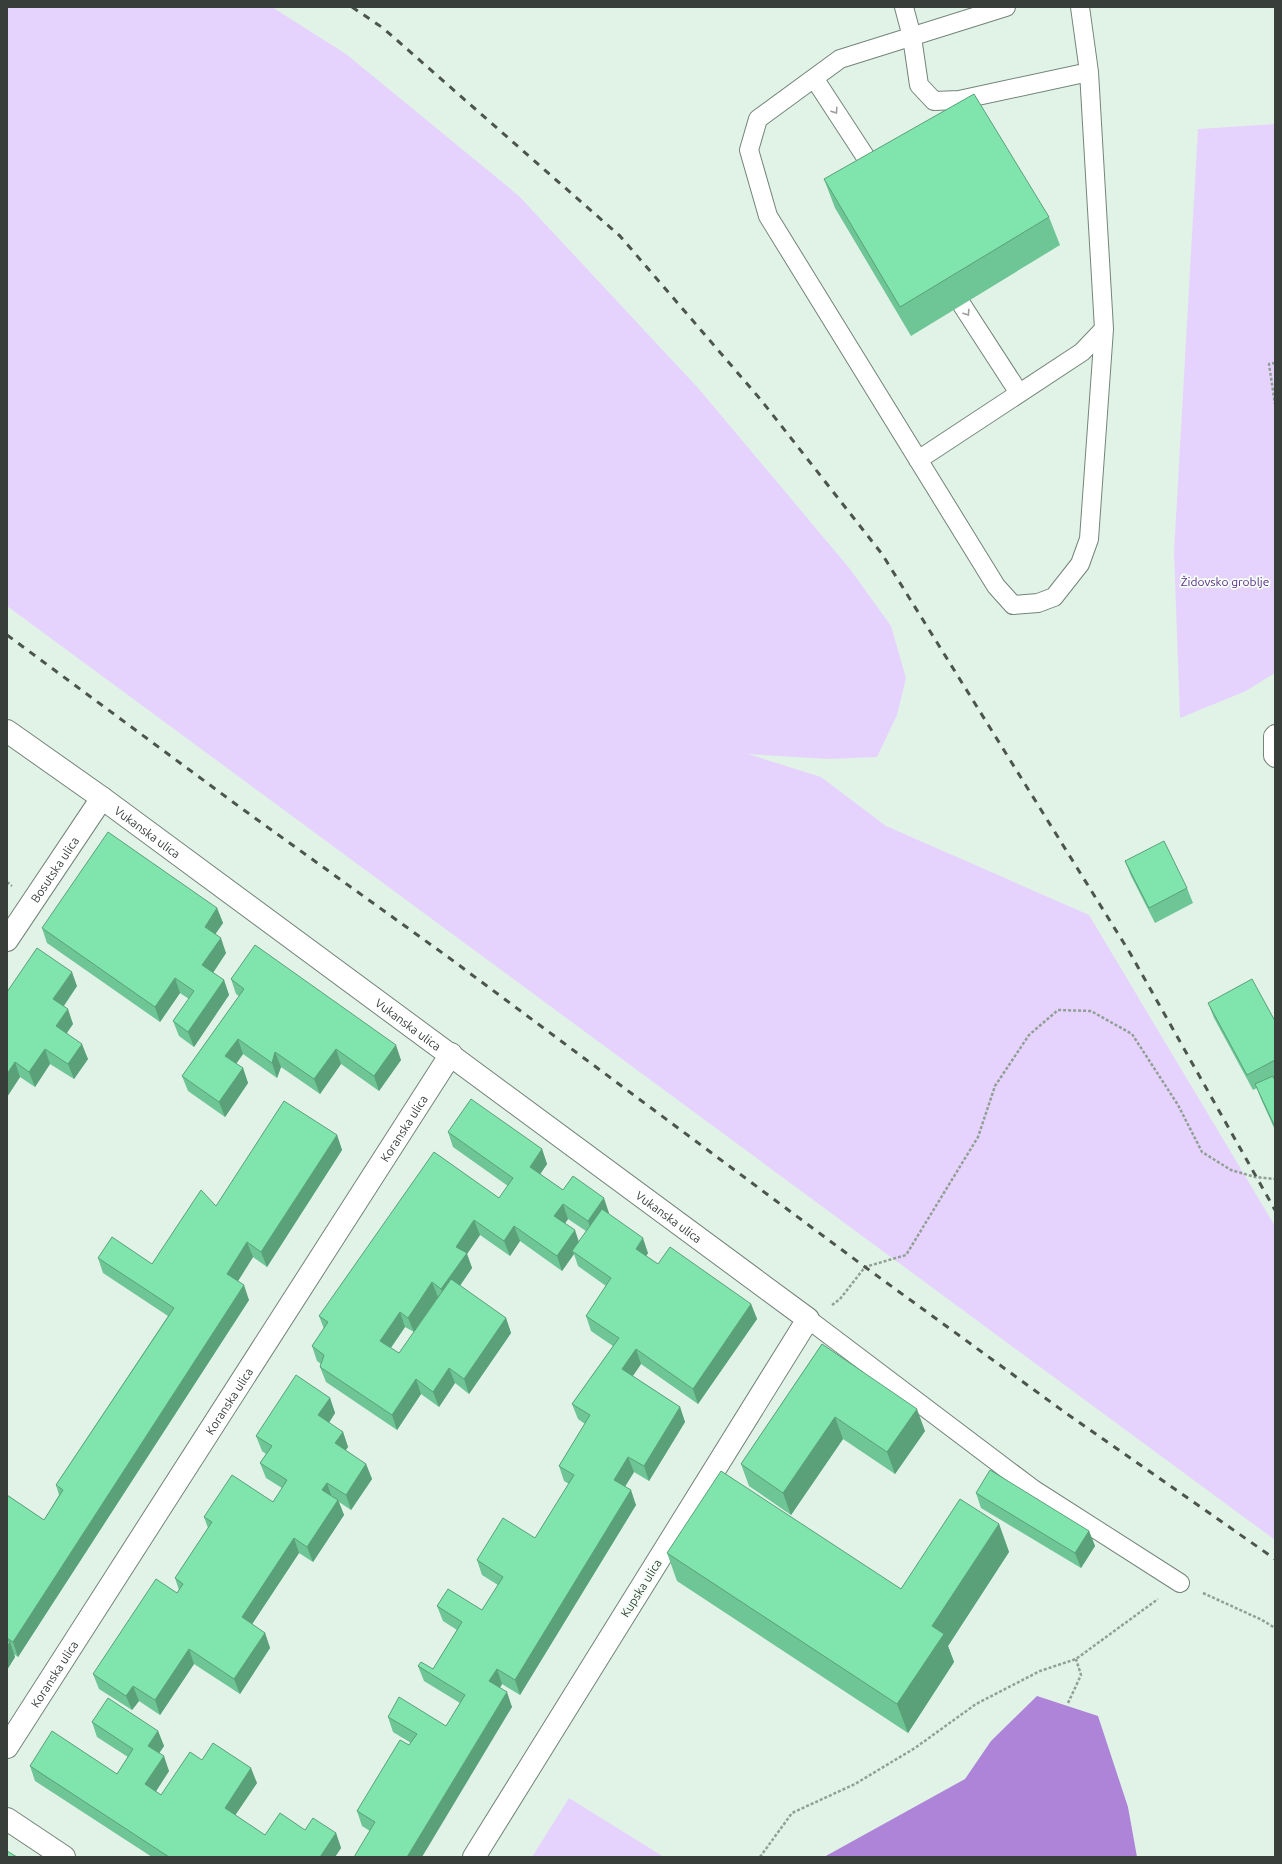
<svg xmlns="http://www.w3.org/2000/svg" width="1282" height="1864" viewBox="0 0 1282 1864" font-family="Ubuntu,sans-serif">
<rect width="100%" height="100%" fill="#e1f3e7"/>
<path fill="#e6d3fd" d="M7 7H272L346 54 519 196 699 389 850 569 891 626 906 678 897 715 877 757 828 759 748 754 821 777 886 826 1089 915 1275 1226V1540L7 606Z
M1275 124V673L1246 691 1180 718 1174 552 1198 129Z
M569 1798 664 1857H532Z"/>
<path fill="#ad84d7" d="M1037 1696 1098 1716 1128 1807 1137 1857H824L965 1779 991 1741Z"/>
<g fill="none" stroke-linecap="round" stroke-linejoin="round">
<g stroke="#73847a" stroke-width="20">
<path id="service" d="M904 7 912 37 919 85 934 101 959 100 1089 72
M1006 7 840 59 758 119 749 150 768 216 996 586 1013 605 1038 603 1054 597 1080 564 1089 539 1104 329 1089 72 1080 7
M814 78 878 176
M949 285 1019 393
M918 460 1082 352 1104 329
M1275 734 1273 736V756L1275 758
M808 1319 1033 1489 1180 1583"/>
</g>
<g stroke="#73847a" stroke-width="24">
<g id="minor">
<path id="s1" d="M7 731 102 798 808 1319 474 1857"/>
<path id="s2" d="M7 940 102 798"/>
<path id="s3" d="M7 1747 451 1054"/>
<path d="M7 1819 64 1857"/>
</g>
</g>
<path stroke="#929f97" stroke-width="2.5" stroke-dasharray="3 2" stroke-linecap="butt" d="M1275 363 1269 364 1275 404
M7 882 12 886
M832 1305 840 1299 865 1267 906 1255 978 1137 995 1086 1029 1035 1058 1010 1091 1011 1132 1034 1178 1105 1202 1152 1231 1170 1255 1177 1275 1179
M1203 1593 1262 1620 1275 1628
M1068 1703 1081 1675 1076 1659
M760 1857 792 1813 855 1784 915 1748 976 1704 1040 1671 1076 1659 1158 1599"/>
<use href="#service" stroke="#fff" stroke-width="18"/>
<use href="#minor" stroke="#fff" stroke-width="22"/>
<path stroke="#4c544e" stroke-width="3" stroke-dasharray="7 7" stroke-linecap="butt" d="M352 7 383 28 620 236 761 400 882 554 1130 953 1275 1210
M7 635 241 808 448 957 865 1267 1063 1411 1275 1559"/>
</g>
<path fill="#6ec595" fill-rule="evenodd" d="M824 179 1049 217 1060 245 911 336 835 208Z
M1125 861 1187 888 1193 903 1155 923 1131 876Z
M217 908 223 923 215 934 226 953 213 973 224 980 229 995 194 1047 179 1036 173 1021 189 999 180 993 160 1022 47 943 42 928Z
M231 979 401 1060 379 1091 341 1064 320 1094 281 1067 277 1078 243 1054 236 1064 243 1068 248 1083 225 1117 188 1091 182 1076 239 996 236 994Z
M77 986 64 1006 73 1024 67 1033 88 1059 74 1079 50 1064 35 1087 20 1077 7 1097V992Z
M1208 1003 1275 1021V1078H1274L1275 1081V1130L1261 1099 1257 1088 1253 1090 1214 1018Z
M448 1132 542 1149 547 1164 540 1174 563 1190 609 1213 608 1214 648 1253 646 1256 658 1264 751 1304 757 1319 698 1404 641 1364 633 1376 680 1407 685 1422 649 1481 634 1472 625 1486 636 1505 520 1695 502 1684 500 1688 512 1707 370 1831 362 1826 357 1811 411 1743 393 1732 388 1717 446 1726 460 1703 424 1681 418 1666 433 1669 457 1630 443 1621 437 1606 482 1610 498 1585 482 1575 477 1560 535 1538 569 1484 564 1481 559 1466 585 1424 578 1419 572 1404 613 1346 591 1331 586 1316 606 1286 578 1266 574 1254 562 1271 520 1241 510 1256 480 1235 467 1254 472 1268 460 1286 506 1318 511 1333 469 1394 455 1383 439 1407 421 1394 397 1430 326 1382 320 1367 321 1364 317 1361 312 1346 324 1329 319 1316 499 1198 508 1186 453 1147ZM568 1219 586 1231 579 1242 565 1223ZM438 1297V1298L399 1353 391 1348 405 1327 414 1332Z
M337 1135 342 1150 267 1267 253 1257 238 1281 249 1300 18 1657 14 1654 15 1657 7 1670V1495L44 1520 59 1495 56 1485 168 1316 103 1273 98 1258 152 1264 216 1206Z
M822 1344 925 1431 895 1474 843 1439 791 1515 749 1486 741 1464Z
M330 1398 335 1413 329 1423 343 1432 348 1447 345 1451 366 1464 372 1479 351 1510 339 1502 344 1515 313 1562 299 1553 252 1624 265 1633 270 1648 240 1694 194 1664 160 1715 139 1701 132 1710 99 1689 93 1674 177 1593 179 1590 175 1578 208 1528 204 1517 273 1502 282 1488 266 1478 260 1463 266 1454 262 1451 256 1436Z
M976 1493 1089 1531 1095 1546 1081 1568 981 1508Z
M999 1524 1009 1552 948 1646 954 1662 908 1733 677 1581 667 1553 901 1589Z
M92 1722 158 1731 164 1746 159 1753 169 1771 156 1791 161 1795 202 1760 257 1783 235 1815 265 1835 305 1830 336 1833 341 1848 335 1857H152L35 1781 30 1766 117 1774 128 1757 97 1737Z"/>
<path fill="#5aa079" d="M217 908 223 923 210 942 205 927Z
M221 938 226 953 208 980 202 965Z
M72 972 77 986 58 1014 53 999Z
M175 978 180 993 160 1022 155 1007Z
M224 980 229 995 194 1047 188 1032Z
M68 1009 73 1024 61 1041 56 1026Z
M238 1039 243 1054 231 1071 225 1056Z
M82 1044 88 1059 74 1079 68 1064Z
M396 1045 401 1060 379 1091 374 1076Z
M45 1049 50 1064 35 1087 29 1072Z
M336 1049 341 1064 320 1094 314 1079Z
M275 1052 281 1067 277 1078 272 1063Z
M15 1062 20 1077 7 1097V1074Z
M243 1068 248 1083 225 1117 219 1102Z
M337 1135 342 1150 267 1267 261 1252Z
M542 1149 547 1164 535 1182 530 1167Z
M604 1198 609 1213 593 1236 588 1221Z
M563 1204 568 1219 560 1231 554 1216Z
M474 1220 480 1235 467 1254 472 1268 447 1304 441 1289 456 1247Z
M514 1226 520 1241 510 1256 504 1241Z
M575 1230 580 1245 572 1251 574 1254 562 1271 557 1256Z
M643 1238 648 1253 641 1264 636 1249Z
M247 1242 253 1257 233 1289 227 1274Z
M432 1282 438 1297 414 1332 408 1318Z
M244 1285 249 1300 18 1657 13 1642Z
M751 1304 757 1319 698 1404 693 1389Z
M400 1312 405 1327 385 1356 380 1341Z
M506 1318 511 1333 469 1394 464 1379Z
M636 1349 641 1364 627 1384 622 1369Z
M449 1368 455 1383 439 1407 433 1392Z
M416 1379 421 1394 397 1430 392 1415Z
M330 1398 335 1413 324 1430 318 1415Z
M680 1407 685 1422 649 1481 644 1466Z
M917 1409 925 1431 895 1474 887 1452Z
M835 1417 843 1439 791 1515 783 1493Z
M343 1432 348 1447 340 1458 335 1443Z
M628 1457 634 1472 620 1495 614 1480Z
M366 1464 372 1479 351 1510 346 1495Z
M327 1483 332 1498 322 1490Z
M631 1490 636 1505 520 1695 515 1680Z
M338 1500 344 1515 313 1562 307 1547Z
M999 1524 1009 1552 948 1646 954 1662 908 1733 897 1704 932 1626Z
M1089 1531 1095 1546 1081 1568 1075 1553Z
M294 1538 299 1553 247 1632 242 1617Z
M265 1633 270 1648 240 1694 234 1679Z
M10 1642 15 1657 7 1670V1646Z
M189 1649 194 1664 160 1715 155 1700Z
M497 1669 502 1684 495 1696 489 1681Z
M133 1686 139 1701 132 1710 126 1696Z
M507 1692 512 1707 422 1857H407Z
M158 1731 164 1746 154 1761 148 1746Z
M164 1756 169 1771 151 1799 145 1784Z
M251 1768 257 1783 230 1823 225 1808Z
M336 1833 341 1848 335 1857H320Z"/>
<path fill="#80e5ad" stroke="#5aa079" d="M974 94 1049 217 900 307 824 179Z
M108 832 217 908 205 927 221 938 202 965 224 980 188 1032 173 1021 194 991 175 978 155 1007 42 928Z
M1164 841 1187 888 1149 908 1125 861Z
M255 945 396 1045 374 1076 336 1049 314 1079 275 1052 272 1063 238 1039 225 1056 243 1068 219 1102 182 1076 244 989 231 979Z
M37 948 72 972 53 999 68 1009 56 1026 82 1044 68 1064 45 1049 29 1072 15 1062 7 1074V992Z
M1252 979 1275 1021V1060L1247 1075 1208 1003Z
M1273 1076 1275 1081V1127L1255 1084Z
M471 1099 542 1149 530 1167 563 1190 573 1176 604 1198 588 1221 563 1204 554 1216 575 1230 557 1256 514 1226 504 1241 474 1220 456 1247 467 1253 441 1289 432 1282 408 1318 400 1312 380 1341 399 1353 451 1279 506 1318 464 1379 449 1368 433 1392 416 1379 392 1415 320 1367 324 1355 312 1346 328 1322 319 1316 434 1152 499 1198 513 1178 448 1132Z
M284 1101 337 1135 261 1252 247 1242 227 1274 244 1285 13 1642 7 1638V1540L8 1539 7 1538V1495L44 1520 63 1490 56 1485 174 1308 98 1258 112 1237 152 1264 201 1190 216 1206Z
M602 1209 643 1238 636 1249 658 1264 670 1247 751 1304 693 1389 636 1349 622 1369 680 1407 644 1466 628 1457 614 1480 631 1490 515 1680 497 1669 489 1681 507 1692 407 1857H354L375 1822 357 1811 400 1740 409 1745 417 1734 388 1717 399 1697 446 1726 465 1695 418 1666 421 1662 433 1669 462 1622 437 1606 448 1589 482 1610 503 1577 477 1560 503 1518 535 1538 574 1475 559 1466 590 1415 572 1404 619 1338 586 1316 611 1278 572 1251Z
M822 1344 917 1409 887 1452 835 1417 783 1493 741 1464Z
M296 1375 330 1398 318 1415 343 1432 335 1443 366 1464 346 1495 327 1483 322 1490 338 1500 307 1547 294 1538 242 1617 265 1633 234 1679 189 1649 155 1700 133 1686 126 1696 93 1674 156 1579 177 1593 183 1584 175 1578 212 1522 204 1517 232 1475 273 1502 287 1480 260 1463 272 1446 256 1436Z
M990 1470 1089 1531 1075 1553 976 1493Z
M721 1471 901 1589 960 1499 999 1524 932 1626 944 1634 897 1704 667 1553Z
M7 1640 10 1642 7 1646Z
M108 1698 158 1731 148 1746 164 1756 145 1784 161 1795 190 1752 202 1760 213 1743 251 1768 225 1808 265 1835 280 1813 305 1830 313 1818 336 1833 320 1857H169L30 1766 52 1731 117 1774 133 1749 92 1722Z
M7 1851 17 1857H7Z"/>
<defs><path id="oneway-chevron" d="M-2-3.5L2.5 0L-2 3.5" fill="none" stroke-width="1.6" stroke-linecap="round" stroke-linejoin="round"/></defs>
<g stroke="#9c9f9c">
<use href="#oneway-chevron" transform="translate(835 111) rotate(57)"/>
<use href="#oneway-chevron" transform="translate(967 313) rotate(57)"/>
</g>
<g text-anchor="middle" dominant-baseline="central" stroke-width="3.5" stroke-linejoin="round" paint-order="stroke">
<g font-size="12" fill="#5f288a" stroke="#f3fef7">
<text x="1225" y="581">Židovsko groblje</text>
</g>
<g font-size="12" fill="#383f3a" stroke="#f3fef7">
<text stroke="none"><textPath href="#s1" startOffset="173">Vukanska ulica</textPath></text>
<text stroke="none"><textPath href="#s2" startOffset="85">Bosutska ulica</textPath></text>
<text stroke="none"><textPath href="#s1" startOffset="497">Vukanska ulica</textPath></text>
<text stroke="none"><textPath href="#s3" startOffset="735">Koranska ulica</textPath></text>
<text stroke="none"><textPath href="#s1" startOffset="821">Vukanska ulica</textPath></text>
<text stroke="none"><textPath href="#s3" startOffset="411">Koranska ulica</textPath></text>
<text transform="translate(641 1588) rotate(-58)">Kupska ulica</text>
<text stroke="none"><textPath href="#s3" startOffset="87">Koranska ulica</textPath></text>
</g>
</g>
<rect width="1282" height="1864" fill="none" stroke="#383f3a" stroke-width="16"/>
</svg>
